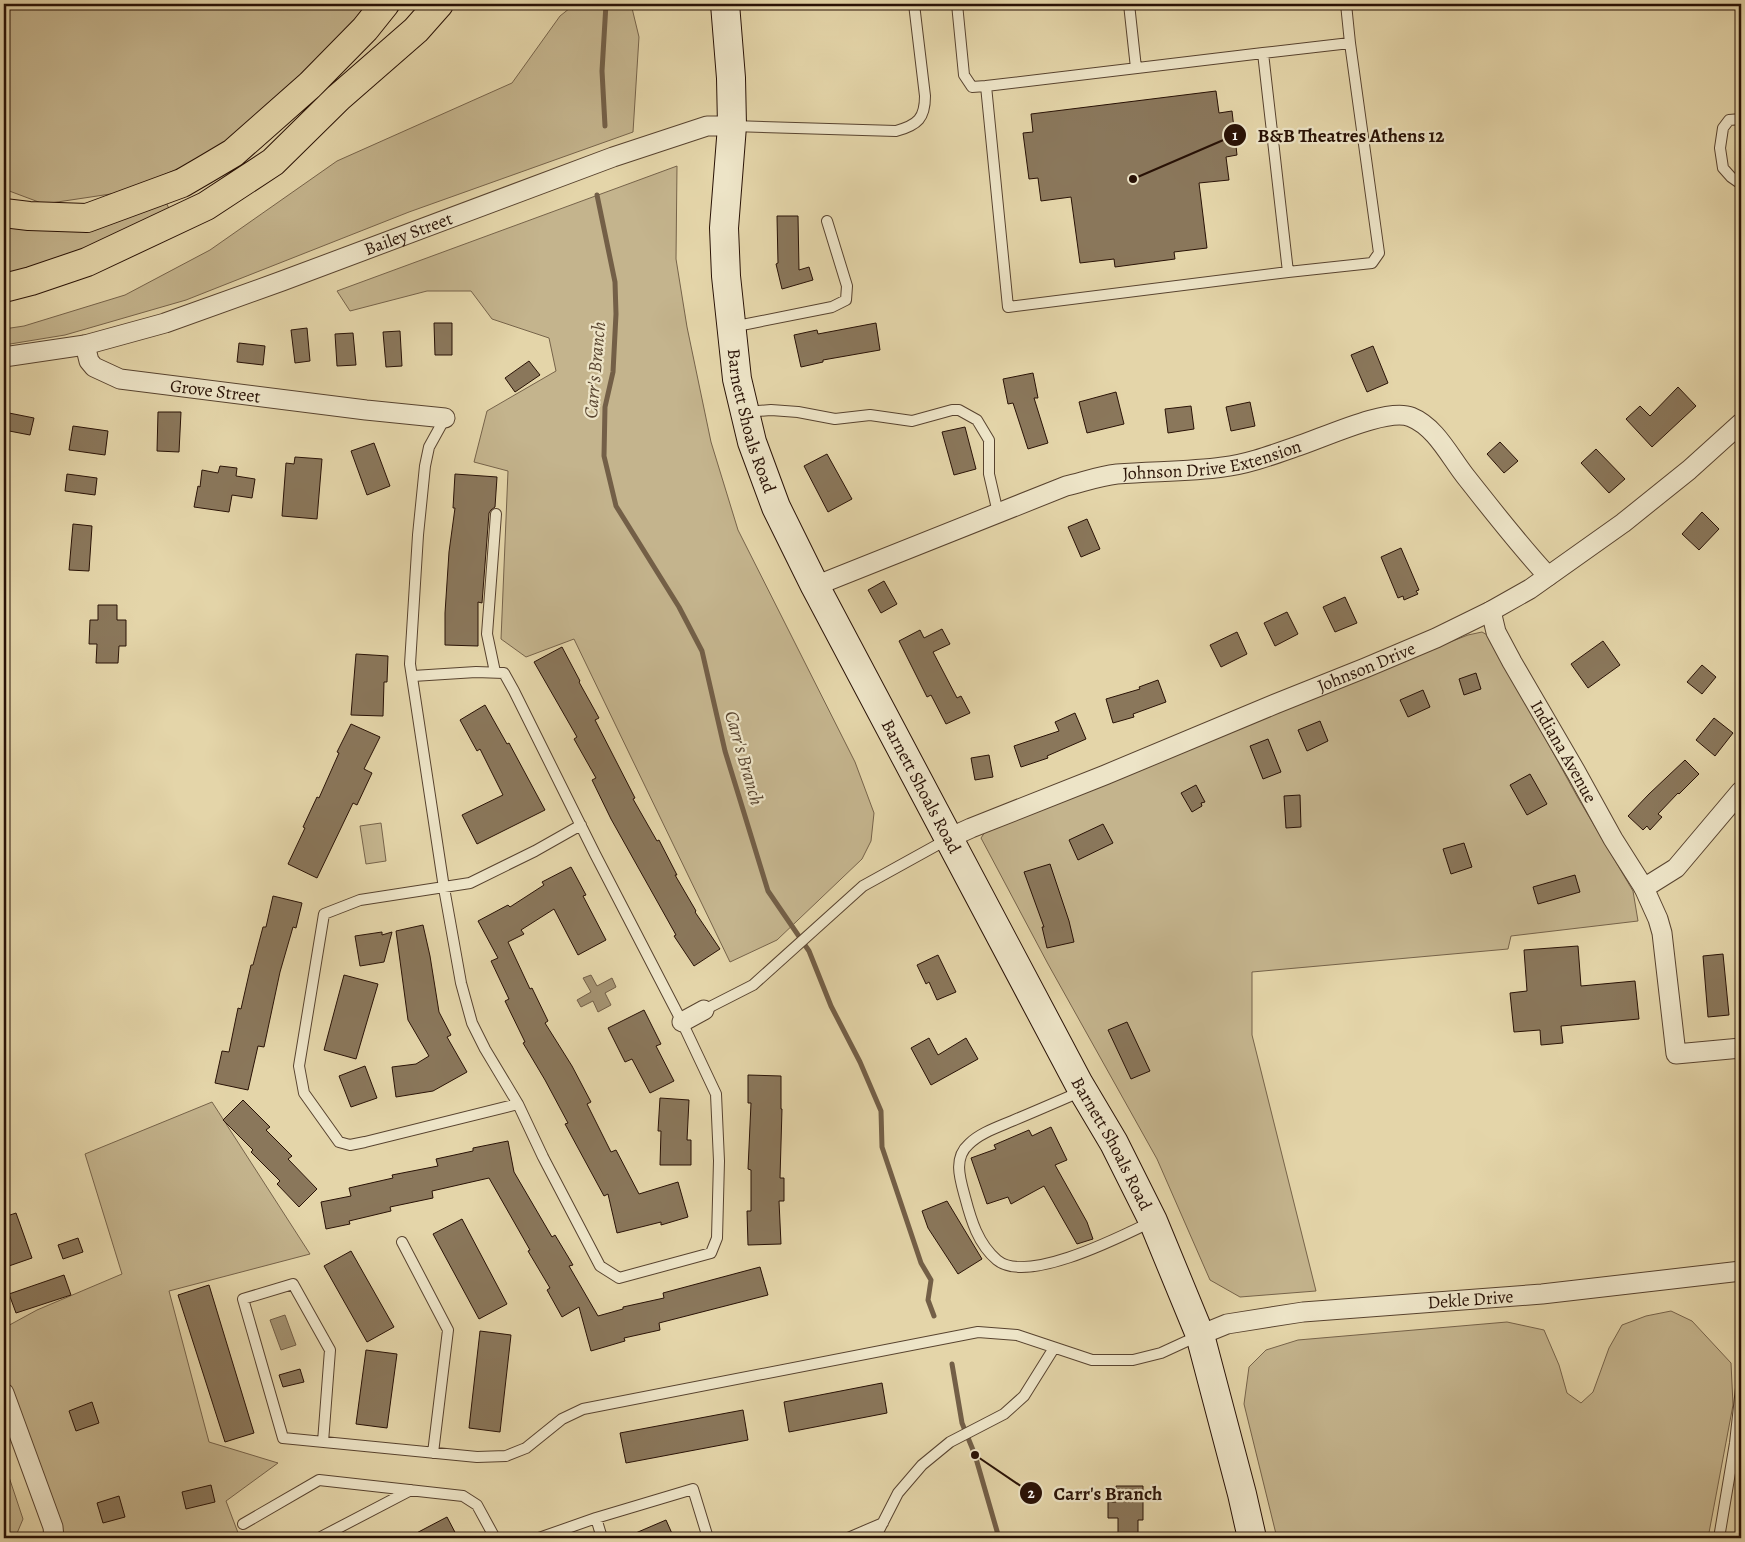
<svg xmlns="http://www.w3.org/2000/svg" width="1745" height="1542" viewBox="0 0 1745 1542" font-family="Alegreya,serif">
<rect width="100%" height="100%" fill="#e4d5a9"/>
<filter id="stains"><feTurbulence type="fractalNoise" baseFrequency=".004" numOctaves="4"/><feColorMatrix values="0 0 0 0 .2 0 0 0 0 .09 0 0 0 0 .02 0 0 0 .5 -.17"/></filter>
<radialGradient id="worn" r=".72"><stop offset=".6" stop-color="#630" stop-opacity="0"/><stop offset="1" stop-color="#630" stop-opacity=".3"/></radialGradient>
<path fill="#c4b48d" stroke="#76634a" d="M4 4H366L335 46 214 153 124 192 44 204 4 189Z
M575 4H631L639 37 633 132 409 212 186 300 65 335 4 345V329L24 326 125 295 210 250 337 161 512 83 560 16Z
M677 166 676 259 687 327 711 442 738 530 855 762 874 813 871 841 862 859 777 940 730 962 574 639 526 657 501 639 508 471 474 462 487 411 556 371 549 338 492 319 471 291H427L350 311 337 291Z
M165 200 171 213 147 225 4 278V221Z
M1482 632 1489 636 1578 798 1633 891 1638 921 1511 936 1508 949 1252 972V1035L1316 1291 1240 1297 1210 1280 1157 1159 1048 964 981 838 985 832 1288 705 1468 635Z
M381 823 386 861 366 864 360 826Z
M212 1102 310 1254 169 1291 209 1442 278 1463 226 1501 240 1538H64L4 1369V1328L37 1310 122 1274 85 1154Z
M1671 1311 1692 1321 1731 1363 1733 1405 1708 1538H1277L1244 1404 1249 1367 1266 1350 1298 1340 1507 1322 1544 1330 1559 1365 1567 1393 1581 1403 1593 1392 1609 1348 1622 1325 1646 1316Z
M4 1462 23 1519 15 1538H4Z"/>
<path fill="#a49372" stroke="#735f47" d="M591 975 597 986 612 978 616 987 605 993 611 1005 598 1012 593 1001 581 1007 577 1000 591 992 583 978Z
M285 1315 296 1345 281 1350 270 1320Z"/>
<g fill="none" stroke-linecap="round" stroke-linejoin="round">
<path stroke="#735f47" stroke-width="5" d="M605 126 602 71 606 4
M597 195 615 282 616 314 613 372 605 407 604 456 616 506 679 607 702 651 725 751 768 891 809 951 831 1006 860 1062 881 1111 882 1147 921 1263 931 1280 928 1300 934 1316
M952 1364 962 1423 975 1455 999 1538"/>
</g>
<path fill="#8a775b" stroke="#291206" d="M1216 91 1219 113 1232 111 1237 155 1226 157 1229 180 1199 183 1207 248 1174 252 1175 259 1115 267 1114 259 1080 263 1071 197 1041 201 1038 178 1029 179 1023 133 1033 132 1031 114Z
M777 216H798L799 270 809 267 813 280 782 289 776 264 778 263Z
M434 323H452V355H435Z
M876 323 880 350 823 360V362L801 367 794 335 817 330 818 334Z
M307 328 310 361 295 363 291 330Z
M400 331 402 366 386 367 383 332Z
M353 333 356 365 337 366 335 334Z
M239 343 265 346 263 365 237 362Z
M1373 346 1388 383 1367 392 1351 355Z
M529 361 540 375 515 392 505 378Z
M1033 373 1038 398H1034L1048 443 1028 449 1013 403 1008 404 1003 379Z
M1678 387 1696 406 1652 447 1626 419 1640 406 1650 416Z
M1116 392 1124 424 1087 433 1079 402Z
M1250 402 1255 426 1231 431 1226 407Z
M1191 406 1194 429 1168 433 1165 409Z
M4 412 34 418 30 435 4 430Z
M158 412H181L179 452 157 451Z
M73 426 108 431 105 455 69 450Z
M965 427 976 469 954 475 942 432Z
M1500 442 1518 461 1504 473 1487 454Z
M374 443 390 486 367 495 351 451Z
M1596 449 1625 479 1609 493 1581 463Z
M827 454 852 499 828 512 804 466Z
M295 457 322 459 317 519 282 516 286 463 294 464Z
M220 466 237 468 236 476 255 479 252 498 232 495 229 512 194 507 198 486 200 487 202 470 218 473Z
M67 474 97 478 95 495 65 491Z
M455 474 497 477 495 507 491 510 489 513 482 603 478 602V646L445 645V613L449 552 455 508H453Z
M1702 512 1719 529 1699 550 1682 534Z
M1087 519 1100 549 1081 557 1068 527Z
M73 524 92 526 89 571 69 570Z
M1401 548 1419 590 1416 591 1418 594 1404 600 1403 596 1398 598 1381 557Z
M884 581 897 604 881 613 868 590Z
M1345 597 1357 623 1335 632 1323 607Z
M98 605H117V620H126V646H119L118 663H96L97 644H89L90 620H98Z
M1287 612 1298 634 1275 646 1264 623Z
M942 629 950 644 933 652 957 698 961 696 970 713 946 724 931 695 927 697 899 641 920 630 924 638Z
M1237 632 1247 654 1221 667 1210 645Z
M1603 641 1620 665 1588 688 1571 664Z
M562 647 580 681 579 682 599 718 595 720 635 798 633 799 657 841 659 840 677 875H675L696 911 695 912 720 949 694 966 674 936 676 935 611 819 592 780 596 778 574 739 577 737 534 662Z
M356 654 388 656 387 682H384L383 716 351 715Z
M1702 665 1716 677 1702 694 1687 682Z
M1476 673 1481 689 1464 695 1459 679Z
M1158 680 1166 702 1133 714 1134 717 1113 723 1106 699 1140 689 1139 687Z
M1423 690 1430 707 1408 717 1400 700Z
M485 705 507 744 509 743 545 810 477 844 462 815 503 795 480 749 477 751 460 720Z
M1075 713 1086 739 1047 756 1048 758 1021 767 1014 746 1059 731 1055 722Z
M1714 718 1733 733 1715 756 1696 740Z
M1320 721 1328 741 1307 751 1298 730Z
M351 724 380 737 364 769 372 773 357 805 353 803 317 878 288 864 305 828 303 827 317 797 319 798 339 753 337 752Z
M1268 739 1281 772 1263 779 1250 746Z
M989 755 993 777 975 780 971 758Z
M1685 760 1699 774 1679 794 1678 793 1658 814 1662 817 1650 830 1647 826 1643 830 1628 816 1649 794Z
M1530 774 1547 804 1527 815 1510 785Z
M1196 785 1205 802 1201 803 1202 806 1192 812 1181 793Z
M1300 795 1301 827 1286 828 1284 796Z
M1103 824 1113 843 1078 860 1069 840Z
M1464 843 1472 867 1451 874 1443 849Z
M1050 864 1069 921 1074 942 1047 948 1042 927H1044L1024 872Z
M571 867 586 895 583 896 606 940 578 955 554 909 521 930 524 934 508 942 530 989 532 988 548 1021 545 1023 572 1066 591 1102 587 1104 611 1152 616 1150 639 1194 678 1182 688 1217 661 1225V1222L617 1233 608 1194 604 1196 565 1124 568 1123 545 1080 523 1043 525 1042 505 1001 509 999 491 961 498 958 478 921 508 905 510 907 544 885 542 882Z
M1575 875 1580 892 1538 904 1533 887Z
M273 896 302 903 296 928 293 927 280 972 264 1047 258 1046 248 1090 215 1083 222 1051 229 1052 238 1008 241 1009 251 965H253L263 927H266Z
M423 925 430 956 439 1012 451 1035 447 1037 467 1072 433 1091 396 1097 392 1067 416 1064 429 1056 408 1020 396 931Z
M382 932V935L392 932 384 962 360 966 355 936Z
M1578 946 1581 986 1635 981 1639 1019 1561 1026 1563 1043 1541 1045 1540 1030 1514 1032 1510 993 1527 991 1524 950Z
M1723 954 1729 1015 1708 1017 1703 956Z
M938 955 956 992 937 1000 929 982 926 984 917 965Z
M344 975 378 984 356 1059 324 1050Z
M644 1010 661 1044 656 1046 674 1081 650 1093 632 1059 625 1062 608 1028Z
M1127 1022 1150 1071 1131 1079 1108 1030Z
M929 1038 938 1055 966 1038 978 1059 931 1085 911 1048Z
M365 1066 377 1098 351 1107 339 1076Z
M748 1075 781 1076V1109H782L780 1178H784V1201H779L781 1244 748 1245 747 1211H751V1170L748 1169 751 1103H748Z
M660 1098 689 1100 687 1140H691V1165H660L661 1131H658Z
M243 1100 270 1127 266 1130 292 1156 288 1159 317 1189 299 1207 277 1184 280 1181 251 1152 253 1150 223 1120Z
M1051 1127 1067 1160 1055 1165 1087 1222 1093 1239 1077 1244 1044 1186 1011 1204 1008 1197 987 1204 971 1158 996 1149 994 1145 1029 1130 1032 1136Z
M508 1141 514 1172 552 1237 555 1235 573 1265 569 1266 598 1316 623 1309V1307L664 1298 663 1293 760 1267 768 1295 659 1323 660 1330 624 1338 625 1341 591 1351 579 1307 562 1317 547 1290 550 1288 528 1251 530 1250 489 1178 432 1191 433 1198 390 1207 391 1211 349 1221 350 1224 326 1229 321 1202 351 1196 349 1188 393 1178 392 1175 438 1166 436 1159 473 1151V1148Z
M947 1201 982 1259 958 1274 928 1228 922 1211Z
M16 1213 32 1258 6 1267 4 1260V1217Z
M462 1219 507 1304 479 1319 433 1234Z
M78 1238 83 1252 63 1259 58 1245Z
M351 1251 394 1327 367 1342 324 1266Z
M64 1275 71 1295 16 1313 9 1294Z
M209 1285 254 1433 225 1442 178 1295Z
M480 1331 511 1335 500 1432 469 1428Z
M366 1350 397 1354 387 1428 356 1424Z
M300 1369 304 1382 283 1387 279 1375Z
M882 1383 887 1413 789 1432 784 1402Z
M92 1402 99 1423 76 1431 69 1411Z
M743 1410 748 1440 626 1463 620 1433Z
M211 1485 215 1502 186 1509 182 1492Z
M1116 1486H1143V1520H1138V1534H1118V1518H1108V1502H1116Z
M119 1496 125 1517 103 1523 97 1503Z
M447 1517 458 1538H407Z
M666 1520 674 1538H624Z"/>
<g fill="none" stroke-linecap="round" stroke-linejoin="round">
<g stroke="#58432f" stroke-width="12">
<path id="service" d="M957 4 964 75 972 87 986 86
M1129 4 1136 68
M1263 53 1288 272 1008 307 986 86Z
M1263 53 1350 43 1346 4
M1741 119 1729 120 1723 128 1720 148 1723 168 1731 177 1741 184
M733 126 896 131C918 125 925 118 925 96L914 4
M1288 272 1372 263 1379 253 1350 43
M732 327 832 307 846 300 847 286 827 221
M745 412 771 410 798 412 835 419 870 415 912 421 952 410H959L977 420 989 440V474L998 513
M495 672 487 634 496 514
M413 676 476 672 504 673 514 691 595 854 682 1022 716 1094 719 1161 717 1238 711 1253 619 1278 600 1266 543 1157 518 1104 485 1049 472 1023 461 983 444 888 410 664 418 535 425 466 429 447 445 418
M704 1010 753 985 863 886 948 839
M1082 1091C1059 1101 1036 1111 1012 1121 998 1127 980 1133 969 1144 953 1158 960 1179 965 1197 971 1220 978 1244 997 1260 1027 1285 1122 1236 1153 1221
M518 1104 365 1142 350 1145 339 1142 304 1093 299 1066 324 914 360 900 470 883 535 851 581 825
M402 1242 448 1330 433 1453
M323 1442 330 1350 293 1284 243 1299 283 1438 477 1457 506 1456 526 1448 562 1419 583 1409 978 1332 1017 1335 1092 1360H1133L1161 1353 1198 1336
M596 1518 602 1538
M243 1524 319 1480 463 1496 477 1505 495 1538
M319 1538 411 1490
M539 1538 596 1518 693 1489 708 1538
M848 1538 883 1523
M875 1538 898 1493 922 1465 950 1442 1004 1414 1024 1396 1054 1348
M1719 1538 1735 1443 1741 1388"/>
</g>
<g stroke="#58432f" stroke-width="21">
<g id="minor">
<path id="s1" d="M85 345 89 361 94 367 120 379 366 410 445 418"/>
<path id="s2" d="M4 357 85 345 165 323 282 281 613 157 707 126H732"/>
<path id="s3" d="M815 586 1066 486C1083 482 1099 476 1117 474 1152 471 1188 472 1223 467 1248 464 1272 455 1295 447 1321 439 1387 407 1411 417 1436 427 1450 457 1466 477 1493 511 1519 545 1548 576"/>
<path id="s4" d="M1491 611 1496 632 1512 662 1576 772 1613 839 1644 888 1676 868 1741 791"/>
<path id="s5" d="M949 838 971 828 1105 775 1275 704 1365 668 1436 638 1491 611 1530 589 1623 523 1689 470 1741 423"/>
<path d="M1644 888 1658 919 1662 933 1676 1054 1741 1048"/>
<path d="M682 1022 704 1010"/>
<path id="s6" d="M1200 1335 1227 1324 1303 1312 1542 1294 1741 1271"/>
<path d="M4 1393 53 1527 54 1538"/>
</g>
</g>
<g stroke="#291206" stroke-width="30">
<g id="secondary">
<path id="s7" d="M725 4 731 78 732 126 724 228 726 276 737 379 752 442 776 507 815 586 1079 1084 1114 1143 1153 1221 1200 1335 1242 1494 1252 1538"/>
</g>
</g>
<g stroke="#291206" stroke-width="30">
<path id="motorway" d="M4 213 29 216 87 218 182 183 206 169 233 153 310 85 365 29 385 4
M4 288 31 281 87 262 206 206 273 162 338 98 416 30 439 4"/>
</g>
<use href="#service" stroke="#ede4c7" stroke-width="10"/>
<use href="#minor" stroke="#ede4c7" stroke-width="19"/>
<use href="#secondary" stroke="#ede4c7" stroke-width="28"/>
<use href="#motorway" stroke="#e4d5a9" stroke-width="28"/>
</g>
<g text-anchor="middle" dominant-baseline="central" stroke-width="4.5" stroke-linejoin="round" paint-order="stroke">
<g font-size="18" fill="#291206" stroke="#ede4c7">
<text stroke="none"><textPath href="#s2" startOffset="424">Bailey Street</textPath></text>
<text stroke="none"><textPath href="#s1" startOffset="149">Grove Street</textPath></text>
<text stroke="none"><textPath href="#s7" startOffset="420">Barnett Shoals Road</textPath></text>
<text stroke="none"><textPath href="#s3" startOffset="419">Johnson Drive Extension</textPath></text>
<text stroke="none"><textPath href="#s5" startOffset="451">Johnson Drive</textPath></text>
<text stroke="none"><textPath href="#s4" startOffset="159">Indiana Avenue</textPath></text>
<text stroke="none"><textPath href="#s7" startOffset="825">Barnett Shoals Road</textPath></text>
<text stroke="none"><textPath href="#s7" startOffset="1230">Barnett Shoals Road</textPath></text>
<text stroke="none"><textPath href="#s6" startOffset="274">Dekle Drive</textPath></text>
</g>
<g font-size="19" font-style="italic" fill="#5a4631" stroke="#ede4c7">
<text transform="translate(595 370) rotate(-85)">Carr's Branch</text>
<text transform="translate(744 758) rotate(74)">Carr's Branch</text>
</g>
</g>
<path fill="none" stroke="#291206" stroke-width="2" d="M1133 179L1235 135M975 1455L1031 1493"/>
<g fill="#291206" stroke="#ede4c7" stroke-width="2">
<circle cx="1133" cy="179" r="5"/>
<circle cx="975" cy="1455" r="5"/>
<circle cx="1235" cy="135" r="12"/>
<circle cx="1031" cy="1493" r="12"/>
</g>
<g font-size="15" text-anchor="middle" font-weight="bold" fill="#fff">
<text x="1235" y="140">1</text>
<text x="1031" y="1498">2</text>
</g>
<g font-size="19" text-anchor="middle" font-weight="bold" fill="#291206" stroke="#ede4c7" stroke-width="4.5" stroke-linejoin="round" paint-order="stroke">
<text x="1351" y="142">B&amp;B Theatres Athens 12</text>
<text x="1108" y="1500">Carr's Branch</text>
</g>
<rect width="1745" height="1542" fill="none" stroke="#e4d5a9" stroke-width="20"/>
<rect x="5" y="5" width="1735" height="1532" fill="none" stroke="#291206" stroke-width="2.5"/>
<rect x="10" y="10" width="1725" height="1522" fill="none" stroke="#291206"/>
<rect width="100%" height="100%" filter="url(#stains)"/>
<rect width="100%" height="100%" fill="url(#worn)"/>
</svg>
